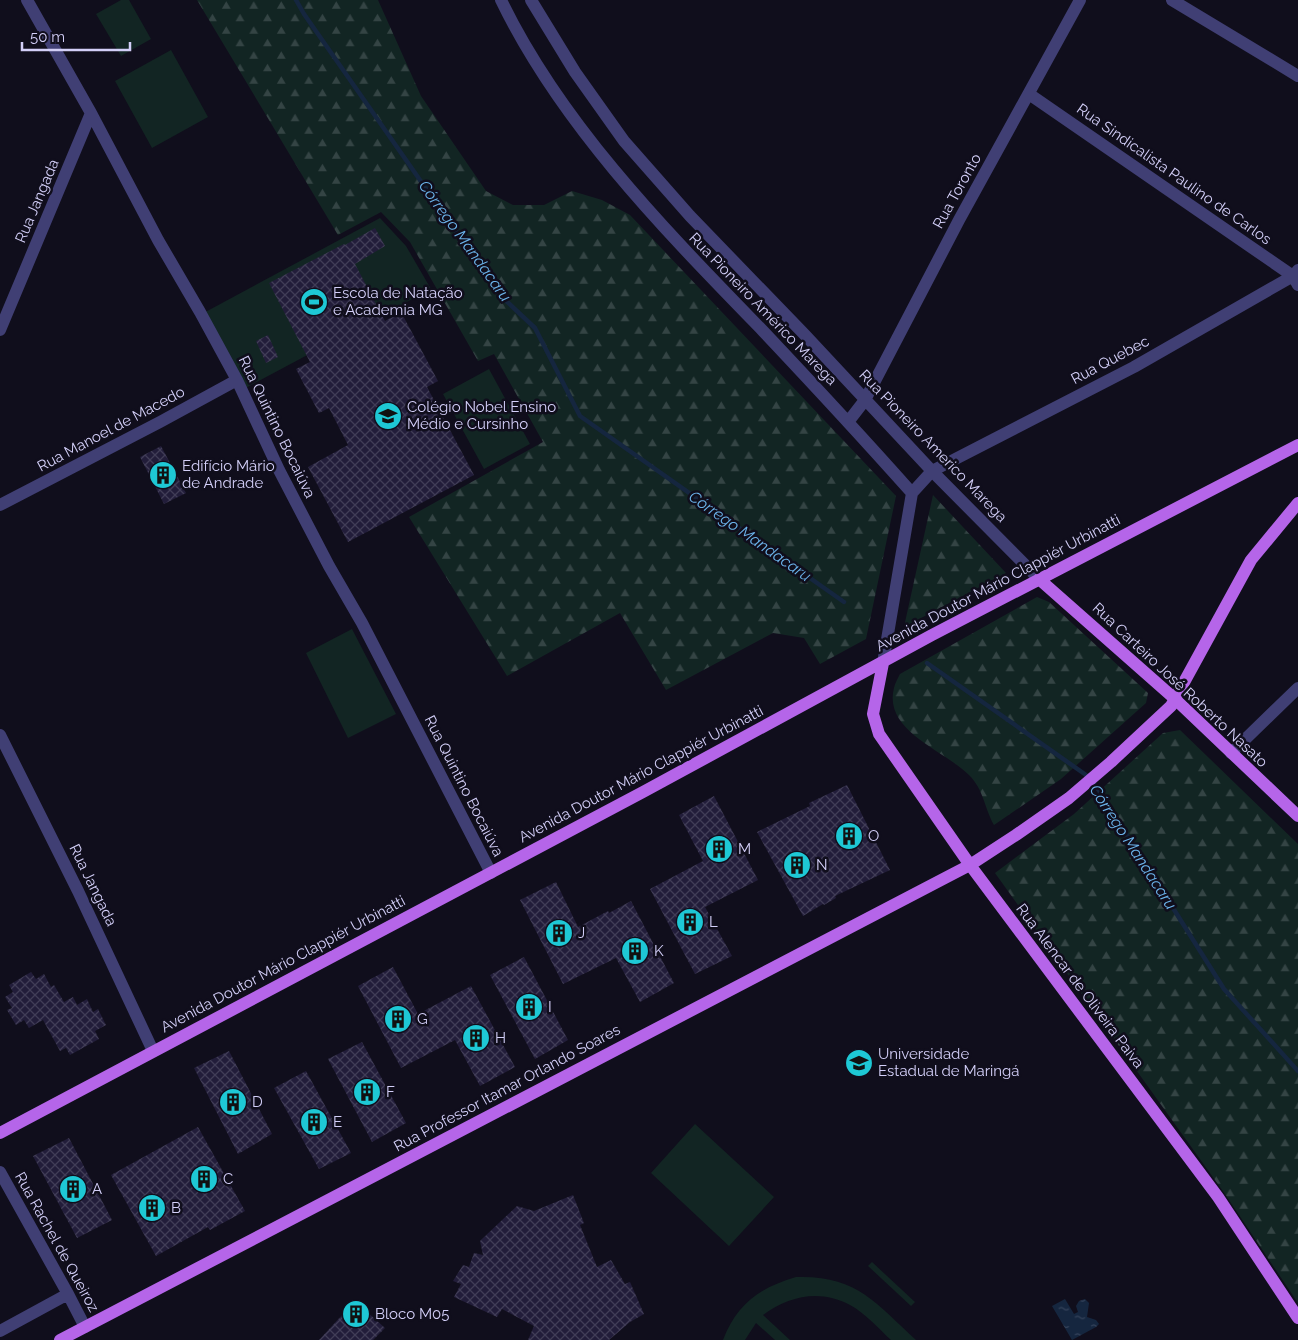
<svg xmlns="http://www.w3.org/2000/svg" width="1298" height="1340" viewBox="0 0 1298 1340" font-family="Raleway,sans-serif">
<defs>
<pattern id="forest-firs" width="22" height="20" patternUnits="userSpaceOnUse" patternTransform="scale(1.25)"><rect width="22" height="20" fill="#122523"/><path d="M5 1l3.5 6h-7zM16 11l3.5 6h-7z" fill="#344444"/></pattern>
<pattern id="water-ripples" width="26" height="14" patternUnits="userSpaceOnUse" patternTransform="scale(1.25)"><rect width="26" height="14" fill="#15263f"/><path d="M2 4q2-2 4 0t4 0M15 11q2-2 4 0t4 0" fill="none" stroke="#36445c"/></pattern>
<pattern id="building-cross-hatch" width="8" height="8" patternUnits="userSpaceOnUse" patternTransform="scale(1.25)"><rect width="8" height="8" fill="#221d3a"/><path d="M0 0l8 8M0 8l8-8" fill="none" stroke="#413d57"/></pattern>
</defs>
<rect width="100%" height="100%" fill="#100e1c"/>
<path fill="url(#forest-firs)" d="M197 0H378L421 96 486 191 513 205H544L572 191 602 200 630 215 896 496 866 639 820 664 804 638 773 633 666 690 620 613 507 676 409 517 543 442 494 354 478 361 410 242 381 212 338 235Z
M933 495 1006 573 904 627Z
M1037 597 1049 602 1148 693 1146 703 1061 779 994 825C984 807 984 790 969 775 944 750 883 731 894 688 895 683 898 678 900 674Z
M1180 730 1298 844V1303L1225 1194 995 873 1074 814 1163 733Z"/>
<path fill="#122523" d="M121 0H129L151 39 121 56 96 14Z
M171 50 208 117 152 148 115 81Z
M380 218 406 246 431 289 238 392 198 316Z
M489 369 530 444 484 469 443 394Z
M352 629 396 714 348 738 306 653Z
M695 1124 774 1197 729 1246 651 1173Z
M872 1262 915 1302 911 1306 868 1266Z
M796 1277C856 1275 875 1302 916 1340H891C878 1328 865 1313 850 1305 820 1289 789 1296 763 1315L790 1340H775L756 1323 745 1340H723C737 1304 759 1288 796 1277Z"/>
<path fill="url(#water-ripples)" d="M1065 1299 1074 1314 1078 1312 1076 1306 1079 1301 1085 1299 1089 1303 1087 1317 1096 1320 1099 1324 1096 1327 1072 1340 1052 1306Z"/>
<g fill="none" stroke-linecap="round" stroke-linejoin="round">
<path stroke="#15263f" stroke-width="4.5" d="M296 0 304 14 501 296 535 328 580 416 844 602
M927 663 1086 775 1098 789 1224 989 1298 1071"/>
</g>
<path fill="url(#building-cross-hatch)" d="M375 228 385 246 355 264 385 321 401 312 438 381 427 387 474 475 348 542 308 467 348 445 329 408 319 413 296 369 310 362 269 283 344 244 345 245Z
M268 335 278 357 266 363 256 341Z
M161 446 186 493 164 504 140 457Z
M847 785 890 870 835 896 836 898 824 905 823 904 803 916 757 832 810 806 809 803Z
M714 796 758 880 705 907 732 956 695 974 650 889 703 861 679 815Z
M556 882 578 927 608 911 609 913 631 901 674 983 640 1002 616 958 563 984 520 900Z
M524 957 568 1040 535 1059 490 975Z
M393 967 418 1014 471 986 515 1067 480 1086 455 1040 401 1068 358 986Z
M31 972 36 979 44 974 51 987 54 985 64 1002 73 997 77 1005 87 999 93 1012 98 1009 106 1025 95 1031 99 1039 70 1055 66 1048 60 1051 43 1020 29 1028 24 1020 16 1025 7 1010 12 1008 5 997 13 992 9 985Z
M362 1042 406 1123 372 1142 328 1059Z
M229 1051 272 1134 238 1154 194 1068Z
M306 1071 351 1153 319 1169 274 1088Z
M198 1127 245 1211 210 1230 208 1227 156 1256 111 1175Z
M69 1138 112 1220 77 1238 33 1156Z
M573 1195 584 1223 580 1225 597 1267 611 1260 625 1284 630 1282 644 1314 630 1322 609 1340H528L534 1326 502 1309 497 1317 454 1297 461 1284 453 1281 463 1265 469 1267 474 1253 483 1255 480 1241 517 1206 534 1211Z
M355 1301 385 1328 373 1340H319Z"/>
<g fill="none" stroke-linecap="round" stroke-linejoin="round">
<path stroke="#403f74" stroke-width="12" d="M27 0 91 113 158 240 200 312 237 380 279 470 329 566 362 623 491 873
M501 0C562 126 666 231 763 331 813 384 863 438 912 493L883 663
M531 0 575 72 624 141 690 216 805 335 932 471 1039 579
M1172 0 1298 76
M1029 94 1293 276 1298 285
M0 330 91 113
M848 422 865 400 959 220 1080 0
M912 493 932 471 1134 367 1293 276 1298 270
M0 505 160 422 237 380
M0 735 78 891 153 1051
M1231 753 1298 688
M0 1172 68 1294 85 1327
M0 1331 68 1294"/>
<path stroke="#b565e9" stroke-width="12" d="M1039 579 1175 699 1298 816
M883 663 873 714 879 734 970 865 1218 1197 1298 1318
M0 1133 643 792 932 635 1298 445
M60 1340 945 878 970 865 1016 835 1069 798 1111 762 1171 706 1251 560 1298 503"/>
</g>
<defs>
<g id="stadium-disc" transform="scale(1.4375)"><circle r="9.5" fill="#1ec8d5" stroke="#100e1c"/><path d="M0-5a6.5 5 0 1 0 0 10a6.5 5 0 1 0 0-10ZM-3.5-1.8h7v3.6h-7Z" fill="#111"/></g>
<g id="school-disc" transform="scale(1.4375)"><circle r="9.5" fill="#1ec8d5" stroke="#100e1c"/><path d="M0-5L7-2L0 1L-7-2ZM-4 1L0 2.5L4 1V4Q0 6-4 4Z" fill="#111"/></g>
<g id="building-disc" transform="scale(1.4375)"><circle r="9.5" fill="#1ec8d5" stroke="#100e1c"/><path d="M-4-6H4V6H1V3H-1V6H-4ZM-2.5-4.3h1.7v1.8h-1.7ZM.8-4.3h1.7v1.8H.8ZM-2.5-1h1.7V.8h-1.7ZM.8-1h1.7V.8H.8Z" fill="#111"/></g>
<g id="university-disc" transform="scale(1.4375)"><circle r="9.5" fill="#1ec8d5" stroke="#100e1c"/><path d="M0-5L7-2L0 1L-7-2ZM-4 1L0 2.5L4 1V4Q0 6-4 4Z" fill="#111"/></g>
</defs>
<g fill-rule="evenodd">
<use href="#stadium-disc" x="314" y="302"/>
<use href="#school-disc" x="388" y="416"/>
<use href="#building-disc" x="163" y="475"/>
<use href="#building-disc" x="849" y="836"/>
<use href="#building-disc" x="719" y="849"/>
<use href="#building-disc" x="797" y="865"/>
<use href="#building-disc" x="690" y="922"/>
<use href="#building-disc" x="559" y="933"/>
<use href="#building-disc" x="635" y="951"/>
<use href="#building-disc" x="529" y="1007"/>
<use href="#building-disc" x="398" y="1019"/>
<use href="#building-disc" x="476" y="1038"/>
<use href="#university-disc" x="859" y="1063"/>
<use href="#building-disc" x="367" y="1092"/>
<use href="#building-disc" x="233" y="1102"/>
<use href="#building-disc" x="314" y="1122"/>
<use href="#building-disc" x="204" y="1179"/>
<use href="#building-disc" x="73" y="1189"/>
<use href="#building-disc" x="152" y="1208"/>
<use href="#building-disc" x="356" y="1314"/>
</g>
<g text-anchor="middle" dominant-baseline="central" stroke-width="5" stroke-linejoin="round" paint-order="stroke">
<g font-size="15" fill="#d3cff8" stroke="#100e1c">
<text transform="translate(1174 174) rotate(35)">Rua Sindicalista Paulino de Carlos</text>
<text transform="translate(957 191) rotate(-61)">Rua Toronto</text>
<text transform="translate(37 201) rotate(-67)">Rua Jangada</text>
<text transform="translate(763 309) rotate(46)">Rua Pioneiro Américo Marega</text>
<text transform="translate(1110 360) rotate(-28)">Rua Quebec</text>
<text transform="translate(277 427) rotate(64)">Rua Quintino Bocaiúva</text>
<text transform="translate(111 429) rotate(-28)">Rua Manoel de Macedo</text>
<text transform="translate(933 446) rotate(46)">Rua Pioneiro Americo Marega</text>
<text transform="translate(998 583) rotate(-28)">Avenida Doutor Mário Clappiér Urbinatti</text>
<text transform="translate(1180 685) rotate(43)">Rua Carteiro José Roberto Nasato</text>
<text transform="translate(641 774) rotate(-28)">Avenida Doutor Mário Clappiér Urbinatti</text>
<text transform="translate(464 786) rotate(63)">Rua Quintino Bocaiúva</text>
<text transform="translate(93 885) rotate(64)">Rua Jangada</text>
<text transform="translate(283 964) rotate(-28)">Avenida Doutor Mário Clappiér Urbinatti</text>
<text transform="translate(1080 986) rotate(53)">Rua Alencar de Oliveira Paiva</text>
<text transform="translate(507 1088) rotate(-28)">Rua Professor Itamar Orlando Soares</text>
<text transform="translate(57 1242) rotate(61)">Rua Rachel de Queiroz</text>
</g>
<g font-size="15" fill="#d3cff8" stroke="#100e1c" text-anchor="start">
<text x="333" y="293">Escola de Natação<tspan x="333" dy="17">e Academia MG</tspan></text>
<text x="407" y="407">Colégio Nobel Ensino<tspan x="407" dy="17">Médio e Cursinho</tspan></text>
<text x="182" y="466">Edifício Mário<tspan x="182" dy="17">de Andrade</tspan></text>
<text x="868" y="836">O</text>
<text x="738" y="849">M</text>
<text x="816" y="865">N</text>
<text x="709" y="922">L</text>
<text x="578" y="933">J</text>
<text x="654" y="951">K</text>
<text x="548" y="1007">I</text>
<text x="417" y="1019">G</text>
<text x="495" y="1038">H</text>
<text x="878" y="1054">Universidade<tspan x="878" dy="17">Estadual de Maringá</tspan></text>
<text x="386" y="1092">F</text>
<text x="252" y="1102">D</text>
<text x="333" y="1122">E</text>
<text x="223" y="1179">C</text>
<text x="92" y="1189">A</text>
<text x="171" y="1208">B</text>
<text x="375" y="1314">Bloco M05</text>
</g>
<g font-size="16" font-style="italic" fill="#6bb3ea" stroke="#100e1c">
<text transform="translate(465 241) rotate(54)">Córrego Mandacaru</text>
<text transform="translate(750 536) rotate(35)">Córrego Mandacaru</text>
<text transform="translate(1133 847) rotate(57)">Córrego Mandacaru</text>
</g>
</g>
<path d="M22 42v8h108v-8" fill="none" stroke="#d3cff8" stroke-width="2.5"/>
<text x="30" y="42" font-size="15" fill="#d3cff8" stroke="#100e1c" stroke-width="4" paint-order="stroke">50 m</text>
</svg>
